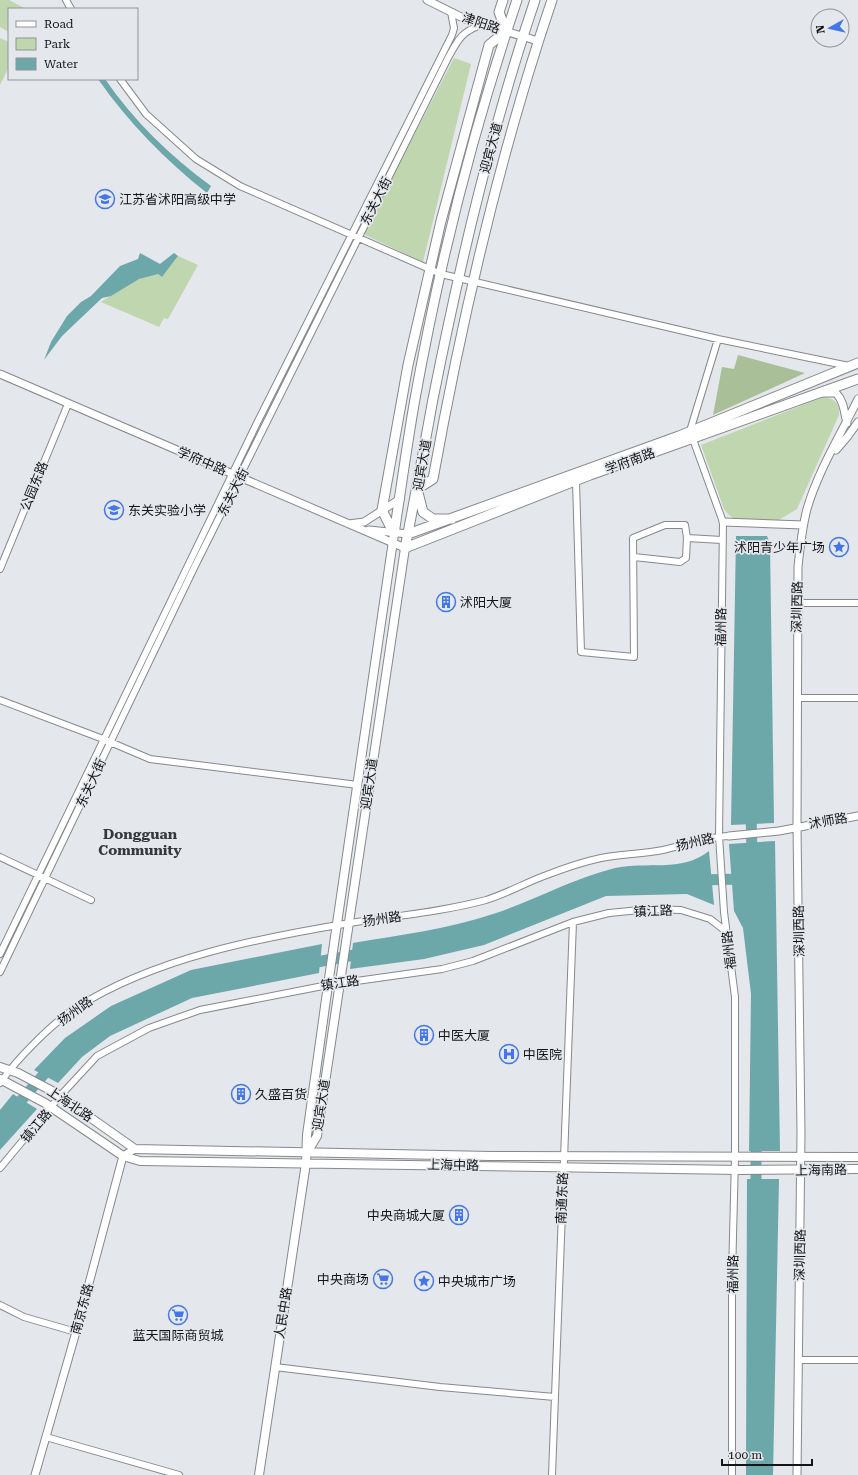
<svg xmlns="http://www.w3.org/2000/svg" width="858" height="1475" viewBox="0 0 858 1475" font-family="'Roboto Serif','Noto Sans SC',serif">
<rect width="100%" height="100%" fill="#e4e7ec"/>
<path fill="#bfd6ae" d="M0 0H9L24 8 9 9V32L0 27Z
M0 38 9 42V67L0 85Z
M454 58 471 64 423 262 363 234Z
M178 256 198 265 168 319 164 318 159 327 101 302 130 283 149 275 158 274 162 277Z
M823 397C835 398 840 404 839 415L797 509 777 521 739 522 729 515 724 509 701 445Z"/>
<path fill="#a8bf97" d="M738 355 805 373 713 415 722 367 734 369Z"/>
<path fill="#6ca7aa" d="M98 79H105C134 121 170 156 211 186L207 193C165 160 128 122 98 79Z
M140 253 160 264 174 253 178 256 162 277 158 274 139 279 111 296 102 298 62 336 44 360 51 342 67 316 81 302 91 296 120 266 138 259Z
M736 536H767L770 544 774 823 731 825Z
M775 841 780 1151H749L751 994 743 928 734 911 729 844Z
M709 851 714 905 687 894 606 896 484 945 424 959 350 969 353 943C400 935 448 929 493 914 535 900 572 879 615 868 647 861 681 873 709 851Z
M322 944 319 973 192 998 110 1036 82 1057 58 1083 34 1070 65 1038 111 1006 191 970Z
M13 1094 37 1109 0 1150V1110Z
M747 1179H779L773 1475H746Z"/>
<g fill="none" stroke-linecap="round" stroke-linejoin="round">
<path stroke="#6ca7aa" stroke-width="11" d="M751 810 752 856
M697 880 745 879
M306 964 365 953
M0 1125 52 1065
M756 1136V1192"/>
<g stroke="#85888d" stroke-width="8">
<path id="minor" d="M66 0 71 9
M120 79 146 114 196 159 240 186 441 274 718 339 849 366
M718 339 690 431 723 522 719 836 724 912 735 997V1158L732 1276V1475
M576 481 581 652 634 657 633 538 665 525H685L687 538 722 540
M634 557 680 562 686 558 687 538
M0 569 68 404
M797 603H858
M797 698H858
M0 700 103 739 150 759 358 785
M0 857 91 900
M0 954 256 425 452 35 454 28 451 12
M0 972 194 568 448 58C458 40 461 32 481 25
M0 1083C17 1059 51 1024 76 1008 154 958 259 938 350 923 395 916 441 912 486 900 506 894 525 883 544 876 562 869 582 862 601 858 621 854 643 854 663 850 685 845 707 837 729 836
M0 1168 60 1096 97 1056 149 1028 200 1010 328 985 442 969 473 961 573 922 609 913 650 909 681 910 710 919 727 932
M0 1305 24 1317 76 1332
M798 1360H858
M275 1367 440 1387 555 1397
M46 1437 179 1475
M552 1475 573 922"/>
</g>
<g stroke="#85888d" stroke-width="9">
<path id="tertiary" d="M427 0 465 19 538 41
M0 374 405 548
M821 393H836C844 401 844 412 847 423
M836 450 848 436 858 422
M723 522 803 525
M349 524 364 522 400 499
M369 530 408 534
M729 836 779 831 858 816
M35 1475 76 1332 123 1156 135 1149
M797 1475 801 1133 797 827 798 567C800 547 802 528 807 509 818 471 841 434 858 399"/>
</g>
<g stroke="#85888d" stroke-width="10">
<path id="secondary" d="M0 1067 18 1073 54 1092 135 1149 491 1156 858 1157
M0 1079 45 1103 123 1156 140 1161 740 1170 858 1169
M308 1151 317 1136 405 548
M259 1475 306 1163 307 1135 328 985 394 534"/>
</g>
<g stroke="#85888d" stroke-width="11">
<path id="primary" d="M452 519H433L423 512 417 489 433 479C462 318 499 156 552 0
M394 534 382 510 408 365 441 221 489 45 506 31 499 12 503 0
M394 534C401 489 407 444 415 399 439 265 473 130 517 0
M408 534 679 436 858 363
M405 548C415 498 424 448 433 399 460 264 491 130 535 0
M405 548 590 475 858 379"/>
</g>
<use href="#minor" stroke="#fff" stroke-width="6"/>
<use href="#tertiary" stroke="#fff" stroke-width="7"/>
<use href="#secondary" stroke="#fff" stroke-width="8"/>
<use href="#primary" stroke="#fff" stroke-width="9"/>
</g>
<defs>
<g id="school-ring" transform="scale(1)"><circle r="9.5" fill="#e4e7ec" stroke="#4377e8" stroke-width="1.5"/><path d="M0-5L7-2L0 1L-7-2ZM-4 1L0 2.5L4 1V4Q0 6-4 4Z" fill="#4377e8"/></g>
<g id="sight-ring" transform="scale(1)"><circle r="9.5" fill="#e4e7ec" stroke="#4377e8" stroke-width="1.5"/><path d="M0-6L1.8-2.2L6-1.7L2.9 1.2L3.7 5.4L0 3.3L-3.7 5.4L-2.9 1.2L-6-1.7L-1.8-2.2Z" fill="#4377e8"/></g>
<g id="building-ring" transform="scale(1)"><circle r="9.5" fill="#e4e7ec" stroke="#4377e8" stroke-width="1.5"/><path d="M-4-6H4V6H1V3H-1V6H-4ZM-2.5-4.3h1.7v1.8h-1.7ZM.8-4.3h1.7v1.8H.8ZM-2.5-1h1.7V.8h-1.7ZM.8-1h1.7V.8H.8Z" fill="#4377e8"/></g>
<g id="hospital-ring" transform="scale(1)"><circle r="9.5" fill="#e4e7ec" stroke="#4377e8" stroke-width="1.5"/><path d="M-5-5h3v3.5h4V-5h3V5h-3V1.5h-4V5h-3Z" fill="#4377e8"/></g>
<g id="supermarket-ring" transform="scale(1)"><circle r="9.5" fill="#e4e7ec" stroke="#4377e8" stroke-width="1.5"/><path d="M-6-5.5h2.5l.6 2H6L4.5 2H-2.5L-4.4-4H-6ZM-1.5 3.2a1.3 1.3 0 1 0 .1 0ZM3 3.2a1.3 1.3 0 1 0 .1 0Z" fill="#4377e8"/></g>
</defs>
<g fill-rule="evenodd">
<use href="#school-ring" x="105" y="199"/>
<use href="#school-ring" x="114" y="510"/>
<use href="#sight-ring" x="839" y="547"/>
<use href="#building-ring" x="446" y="602"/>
<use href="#building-ring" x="424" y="1035"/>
<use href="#hospital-ring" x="509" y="1054"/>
<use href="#building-ring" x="241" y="1094"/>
<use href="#building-ring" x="459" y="1215"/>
<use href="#supermarket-ring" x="383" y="1279"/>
<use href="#sight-ring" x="424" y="1281"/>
<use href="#supermarket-ring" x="178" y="1315"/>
</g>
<g text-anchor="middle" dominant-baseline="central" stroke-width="3.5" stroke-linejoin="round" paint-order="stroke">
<g font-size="13" fill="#141517" stroke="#e4e7ec">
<text transform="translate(481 23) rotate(19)">津阳路</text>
<text transform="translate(491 148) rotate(-75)">迎宾大道</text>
<text transform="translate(376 201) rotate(-63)">东关大街</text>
<text transform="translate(202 461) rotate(23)">学府中路</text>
<text transform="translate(630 461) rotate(-20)">学府南路</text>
<text transform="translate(422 465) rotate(-80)">迎宾大道</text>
<text transform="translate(34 486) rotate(-68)">公园东路</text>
<text transform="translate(233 492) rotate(-63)">东关大街</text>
<text transform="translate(797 607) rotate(-89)">深圳西路</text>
<text transform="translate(721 627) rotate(-89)">福州路</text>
<text transform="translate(91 783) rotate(-65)">东关大街</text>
<text transform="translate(369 784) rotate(-82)">迎宾大道</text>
<text transform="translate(828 821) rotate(-10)">沭师路</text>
<text transform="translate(695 842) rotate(-13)">扬州路</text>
<text transform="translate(653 911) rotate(-2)">镇江路</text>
<text transform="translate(382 919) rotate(-8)">扬州路</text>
<text transform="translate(799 931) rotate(-91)">深圳西路</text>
<text transform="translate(729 950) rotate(-97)">福州路</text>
<text transform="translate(340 983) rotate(-8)">镇江路</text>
<text transform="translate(75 1011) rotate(-36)">扬州路</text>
<text transform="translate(70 1104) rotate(34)">上海北路</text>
<text transform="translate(321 1105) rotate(-81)">迎宾大道</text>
<text transform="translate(36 1126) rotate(-50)">镇江路</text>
<text transform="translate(453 1165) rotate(1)">上海中路</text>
<text transform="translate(821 1170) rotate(-1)">上海南路</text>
<text transform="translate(562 1198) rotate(-88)">南通东路</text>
<text transform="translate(800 1255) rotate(-89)">深圳西路</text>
<text transform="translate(733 1274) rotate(-89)">福州路</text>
<text transform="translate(82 1309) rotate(-75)">南京东路</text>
<text transform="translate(283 1313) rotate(-81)">人民中路</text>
</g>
<g font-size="13" fill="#141517" stroke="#e4e7ec" text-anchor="start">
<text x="119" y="199">江苏省沭阳高级中学</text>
<text x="128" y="510">东关实验小学</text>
<text x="825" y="547" text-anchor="end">沭阳青少年广场</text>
<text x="460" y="602">沭阳大厦</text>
<text x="438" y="1035">中医大厦</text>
<text x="523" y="1054">中医院</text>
<text x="255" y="1094">久盛百货</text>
<text x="445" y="1215" text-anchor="end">中央商城大厦</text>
<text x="369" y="1279" text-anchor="end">中央商场</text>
<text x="438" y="1281">中央城市广场</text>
<text x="178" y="1335" text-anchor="middle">蓝天国际商贸城</text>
</g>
<g font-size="14" font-weight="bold" fill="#35373b" stroke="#e4e7ec">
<text x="140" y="834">Dongguan<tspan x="140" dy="16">Community</tspan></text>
</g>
</g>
<rect x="8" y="8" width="130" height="72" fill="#e4e7ec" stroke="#919397"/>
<rect x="16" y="21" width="20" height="6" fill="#ffffff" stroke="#919397"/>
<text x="44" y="28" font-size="12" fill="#141517">Road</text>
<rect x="16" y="38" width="20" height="12" fill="#bfd6ae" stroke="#919397"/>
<text x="44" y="48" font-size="12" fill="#141517">Park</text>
<rect x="16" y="58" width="20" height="12" fill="#6ca7aa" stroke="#919397"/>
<text x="44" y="68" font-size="12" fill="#141517">Water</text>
<g transform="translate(830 28) rotate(262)"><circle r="19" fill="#e4e7ec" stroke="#919397"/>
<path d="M0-3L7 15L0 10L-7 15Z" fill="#4377e8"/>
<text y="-6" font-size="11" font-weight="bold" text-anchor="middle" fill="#141517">N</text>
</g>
<path d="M722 1459v6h90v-6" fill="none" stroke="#141517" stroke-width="2"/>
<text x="728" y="1459" font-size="12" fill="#141517" stroke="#e4e7ec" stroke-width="3" paint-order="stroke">100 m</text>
</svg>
